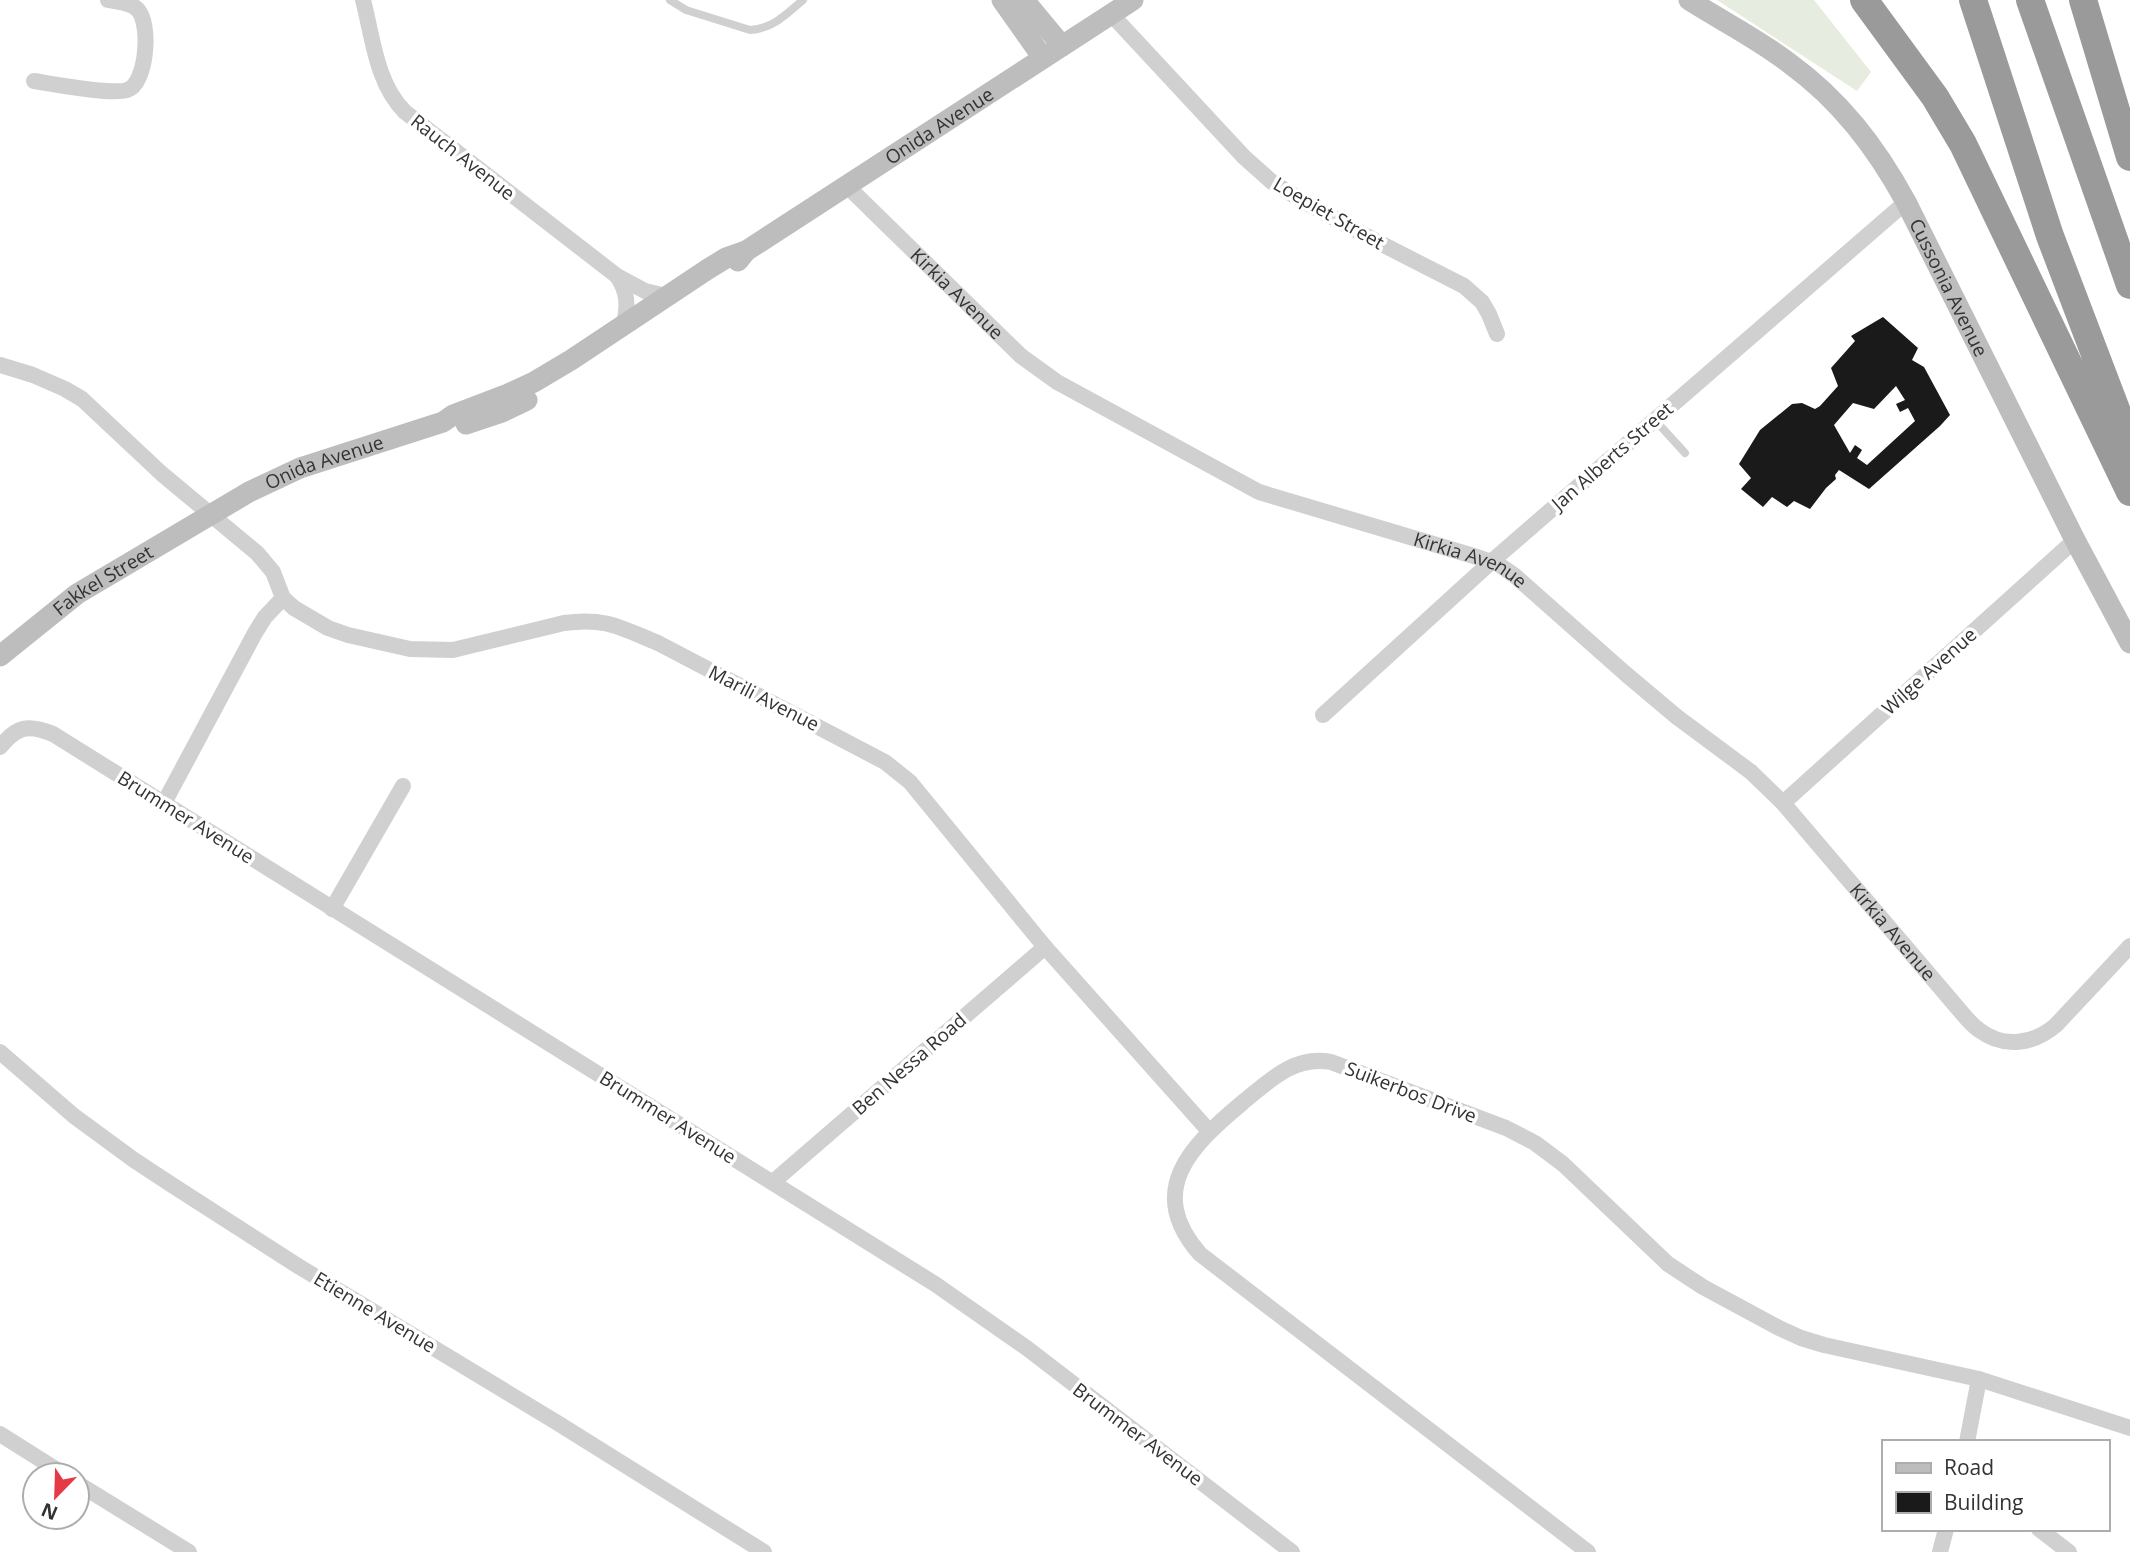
<svg xmlns="http://www.w3.org/2000/svg" width="2130" height="1552" viewBox="0 0 2130 1552" font-family="'Open Sans',sans-serif">
<rect width="100%" height="100%" fill="#fff"/>
<path fill="#e6ecdf" d="M1717 0H1814L1871 72 1857 91Z"/>
<path fill="#1a1a1a" fill-rule="evenodd" d="M1883 317 1918 348 1912 360 1924 367 1950 415 1940 426 1869 489 1839 470 1835 475 1836 479 1826 488 1810 509 1794 501 1787 507 1772 497 1763 507 1741 489 1751 478 1739 464 1760 430 1792 404 1802 403 1815 409 1820 406 1838 386 1831 368 1855 341 1851 336ZM1896 386 1905 400 1896 404 1900 412 1908 408 1915 421 1867 465 1857 458 1862 450 1855 445 1850 453 1834 425 1853 403 1874 409Z"/>
<g fill="none" stroke-linecap="round" stroke-linejoin="round">
<path stroke="#d0d0d0" stroke-width="8" d="M670 0 686 10 750 30C772 29 787 14 803 0
M1654 419 1685 453"/>
<g stroke="#d0d0d0" stroke-width="16">
<path d="M363 0C373 38 376 83 405 112L617 276 645 291 666 296"/>
<path d="M1111 14 1244 157 1272 182 1298 198 1368 237 1464 286 1482 302 1489 314 1497 334"/>
<path d="M34 81C53 84 112 95 127 90 147 84 151 24 138 10 131 2 118 2 108 0"/>
<path id="s1" d="M847 186 1021 356 1057 382 1259 492 1477 557 1498 564 1514 575 1627 675 1677 717 1751 772 1783 803 1956 1006C1963 1014 1970 1024 1979 1030 2004 1049 2034 1044 2056 1025L2130 946"/>
<path d="M617 276C628 292 628 306 624 324"/>
<path d="M0 365 33 375 65 389 82 399 162 474 257 553 273 572 283 598 294 608 328 628 348 635 410 649 453 650 564 623C606 617 621 628 658 643L885 762 910 782 1045 947 1209 1131"/>
<path d="M1323 715 1491 562 1906 202"/>
<path d="M0 747C17 726 28 724 53 734L935 1284 1028 1349 1292 1552"/>
<path d="M164 803 255 633 265 617 283 598"/>
<path d="M1783 803 2075 540"/>
<path d="M332 909 403 786"/>
<path d="M0 1052 74 1116 134 1160 172 1185 298 1266 556 1422 764 1552"/>
<path d="M773 1182 1045 947"/>
<path d="M0 1434 65 1475"/>
<path d="M1967 1442 1979 1379 2130 1428"/>
<path d="M77 1483 189 1552"/>
<path d="M2039 1529 2069 1552"/>
<path d="M1588 1552 1200 1254C1144 1190 1192 1145 1242 1103 1269 1081 1294 1055 1331 1062L1506 1128 1535 1143 1563 1164 1668 1264 1703 1287 1779 1328 1801 1338 1824 1345 1979 1379"/>
<path d="M1940 1552 1946 1529"/>
</g>
<g stroke="#bdbdbd" stroke-width="21">
<path d="M1002 0 1043 58"/>
<path d="M1024 0 1062 46"/>
<path id="s2" d="M1689 0C1722 21 1758 39 1789 63 1840 100 1876 147 1906 202L2075 540 2130 643"/>
<path id="s3" d="M738 261 746 251 1133 0"/>
<path d="M466 424 502 412 527 400"/>
<path id="s4" d="M0 656 77 594 249 492 300 468 443 422 453 415 508 394 534 382 571 360 708 269 726 258 746 251"/>
</g>
<path stroke="#9a9a9a" stroke-width="28" d="M1864 0 1935 97 1963 144 2130 492
M1973 0 2050 236 2130 446
M2030 0 2130 285
M2083 0 2130 157"/>
</g>
<g text-anchor="middle" dominant-baseline="central" stroke-width="7" stroke-linejoin="round" paint-order="stroke">
<g font-size="19" fill="#333" stroke="#fff">
<text stroke="none"><textPath href="#s3" startOffset="243">Onida Avenue</textPath></text>
<text transform="translate(463 157) rotate(38)">Rauch Avenue</text>
<text transform="translate(1329 213) rotate(30)">Loepiet Street</text>
<text stroke="none"><textPath href="#s2" startOffset="397">Cussonia Avenue</textPath></text>
<text stroke="none"><textPath href="#s1" startOffset="154">Kirkia Avenue</textPath></text>
<text transform="translate(1612 456) rotate(-41)">Jan Alberts Street</text>
<text stroke="none"><textPath href="#s4" startOffset="380">Onida Avenue</textPath></text>
<text stroke="none"><textPath href="#s1" startOffset="740">Kirkia Avenue</textPath></text>
<text stroke="none"><textPath href="#s4" startOffset="128">Fakkel Street</textPath></text>
<text transform="translate(1929 671) rotate(-42)">Wilge Avenue</text>
<text transform="translate(764 698) rotate(27)">Marili Avenue</text>
<text transform="translate(186 817) rotate(32)">Brummer Avenue</text>
<text stroke="none"><textPath href="#s1" startOffset="1309">Kirkia Avenue</textPath></text>
<text transform="translate(909 1064) rotate(-41)">Ben Nessa Road</text>
<text transform="translate(1411 1092) rotate(21)">Suikerbos Drive</text>
<text transform="translate(668 1117) rotate(32)">Brummer Avenue</text>
<text transform="translate(375 1312) rotate(31)">Etienne Avenue</text>
<text transform="translate(1138 1434) rotate(37)">Brummer Avenue</text>
</g>
</g>
<rect x="1882" y="1440" width="228" height="91" fill="#ffffff" stroke="#adadad" stroke-width="2"/>
<rect x="1896" y="1463" width="35" height="10" fill="#bdbdbd" stroke="#adadad" stroke-width="2"/>
<text x="1944" y="1475" font-size="21" fill="#333333">Road</text>
<rect x="1896" y="1492" width="35" height="21" fill="#1a1a1a" stroke="#adadad" stroke-width="2"/>
<text x="1944" y="1510" font-size="21" fill="#333333">Building</text>
<g transform="translate(56 1496) rotate(203)"><circle r="33" fill="#ffffff" stroke="#adadad" stroke-width="2"/>
<path d="M0-5L12 26L0 18L-12 26Z" fill="#e63946"/>
<text y="-10" font-size="19" font-weight="bold" text-anchor="middle" fill="#333333">N</text>
</g>
</svg>
